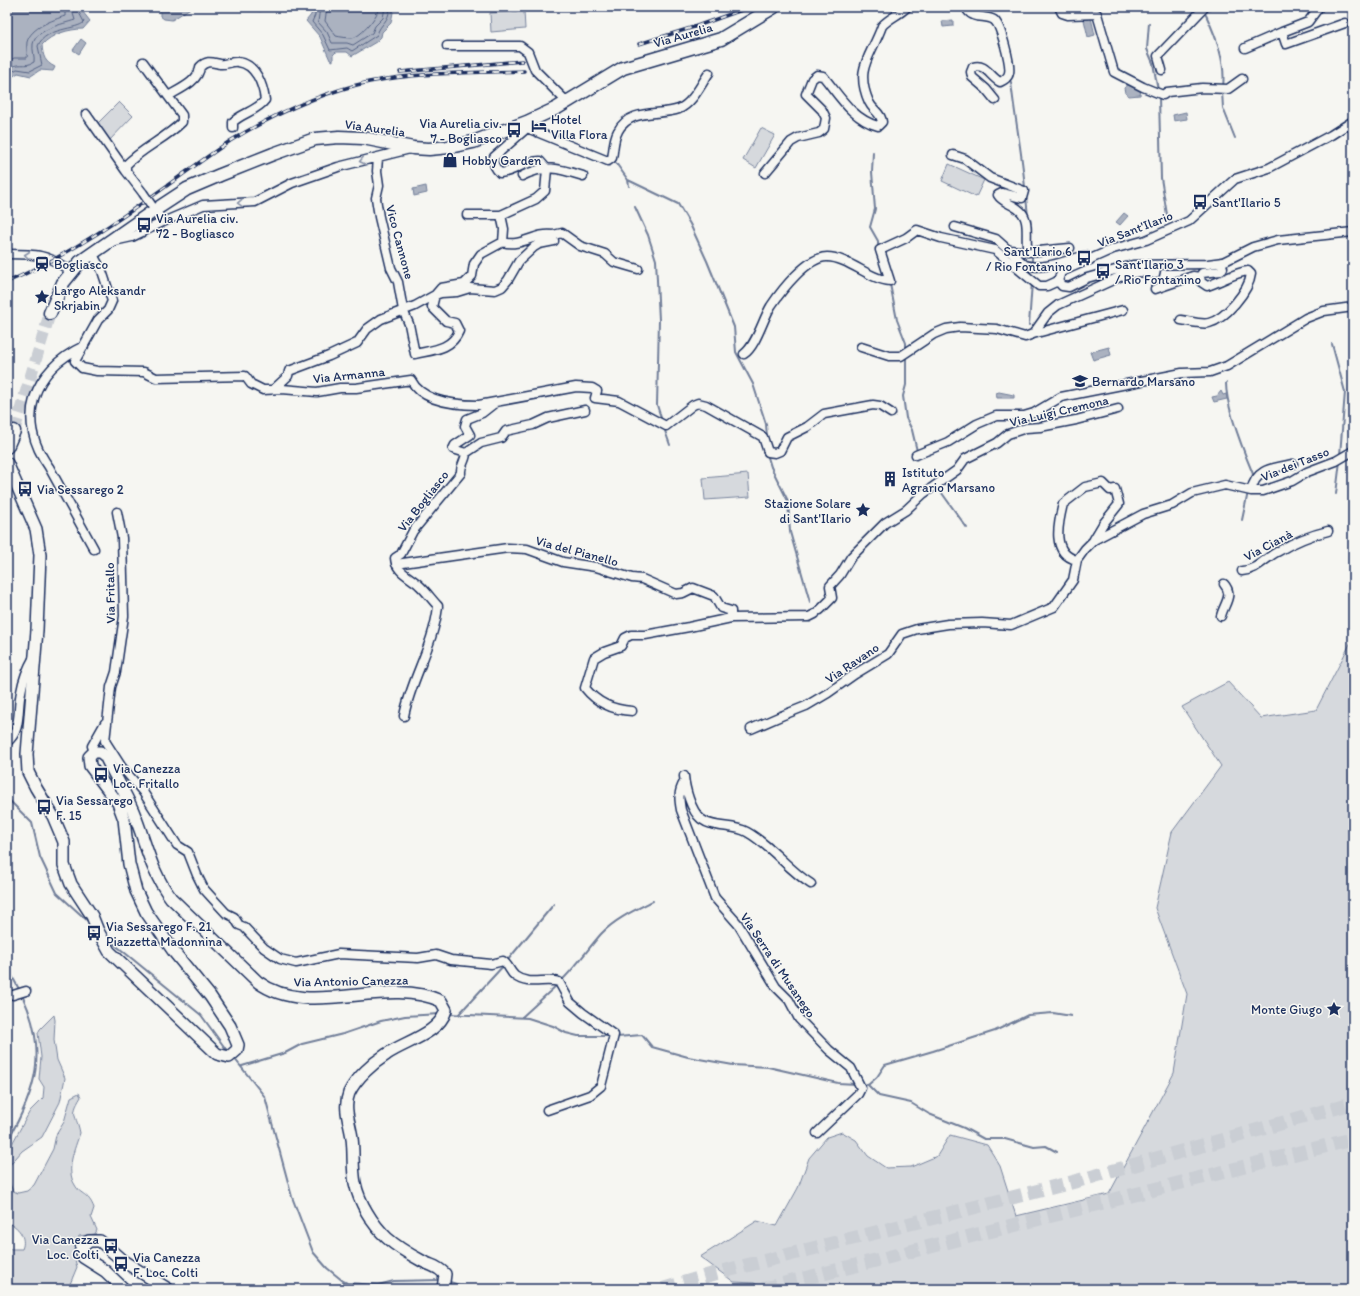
<svg xmlns="http://www.w3.org/2000/svg" width="1360" height="1296" viewBox="0 0 1360 1296" font-family="Itim,sans-serif">
<rect width="100%" height="100%" fill="#f6f6f2"/>
<filter id="ink" filterUnits="userSpaceOnUse"><feTurbulence type="fractalNoise" baseFrequency=".025" numOctaves="2"/><feDisplacementMap in="SourceGraphic" scale="8" xChannelSelector="R" yChannelSelector="G"/><feConvolveMatrix kernelMatrix="1 2 1 2 8 2 1 2 1" color-interpolation-filters="sRGB"/></filter>
<g filter="url(#ink)">
<path fill="#d6d9dd" stroke="#78849e" d="M524 11 525 29 491 32 490 13Z
M119 102 133 116 107 143 96 125Z
M761 128 775 135 756 168 743 160Z
M949 164 984 180 976 197 942 181Z
M748 474 750 497 705 500 703 478Z
M1353 638V1289H764L754 1283 734 1282 700 1257 757 1221 777 1226 798 1188 809 1158 827 1137 842 1132 856 1140 868 1156 886 1168 911 1167 937 1156 950 1135 987 1145 1000 1166 1016 1216 1109 1194 1174 1073 1187 994 1155 908 1172 832 1221 766 1182 707 1228 682 1261 718 1316 710Z
M54 1015 55 1020 54 1040 57 1060 65 1078 60 1102 42 1137 22 1151 8 1167 9 1182 13 1191 18 1193 27 1191 34 1185 53 1149 56 1135 64 1122 71 1097 79 1093 81 1097C69 1116 77 1115 80 1133 75 1148 65 1170 75 1185 81 1196 88 1192 94 1208L91 1217 97 1230 95 1234 79 1236 73 1253 77 1267 68 1289H7V1249H22C27 1238 18 1225 7 1223V1153L30 1111 43 1098 44 1087 39 1079 41 1057 38 1033 40 1029Z"/>
<path fill="#abb2c0" stroke="#717e99" d="M7 7H79L90 21 83 29C69 29 51 34 42 45 43 57 45 62 55 67L53 71 40 70 31 76 18 73 9 79 7 87Z
M160 7H192L172 20 164 19 160 16Z
M246 7H394L391 23 382 32 381 37 376 42 352 56 347 52H336L333 55V61L330 60 320 37 306 21 311 15 312 10 309 8H273L260 11Z
M1091 18 1095 35 1088 37 1084 20Z
M953 20V26L943 27 942 21Z
M81 39 86 43 79 54 73 50Z
M1129 84 1141 90 1140 95 1129 96 1125 93 1124 88Z
M1186 112 1187 119 1174 121 1173 115Z
M426 186 427 193 414 196 413 189Z
M1124 213 1128 216 1120 225 1116 222Z
M1109 347 1111 355 1093 360 1090 352Z
M1221 391 1223 395 1226 394 1227 399 1214 402 1212 397 1217 396Z
M999 392 1014 395V398H997L996 393Z"/>
<g fill="none" stroke-linecap="round" stroke-linejoin="round">
<path stroke="#556385" stroke-width="1" d="M315 7V15L312 22 323 35 330 50 347 48 352 51 377 35C380 23 389 23 390 7
M320 7 318 22 327 32 332 43H347L353 45 372 33 375 26 383 18 385 7
M327 7 325 21 336 36C340 37 348 38 352 38 361 37 379 15 379 7
M7 62 14 58H27C28 53 26 47 27 42 31 27 53 20 65 16V7
M7 69C19 61 25 68 34 62 35 57 32 50 33 44 36 29 63 24 75 20L71 7
M7 75 17 69 30 71 42 65 38 46C45 27 78 30 84 22L76 7"/>
<path stroke="#717e99" stroke-width="2" d="M1206 15C1216 37 1226 62 1223 87
M1149 23 1147 49 1153 63 1158 90
M1011 82C1015 118 1022 153 1025 188
M1222 91 1223 108 1235 138
M1159 97 1161 178 1168 221
M873 152 872 172 875 209 870 227 878 241V248
M616 163 628 180 678 204 690 224 707 261 734 327 736 352 753 384 766 424 767 437
M628 180 629 186
M1026 197 1028 216
M635 207 648 235 656 260 659 320 657 405 662 421
M1032 254V264
M890 284 897 320 906 343V349
M1029 325 1032 282
M1332 344 1345 392 1340 455
M906 355V385L903 396 906 418 912 430 917 451
M1226 383C1226 408 1243 450 1253 474L1252 478
M664 428 670 445
M767 454 771 467 788 501 790 532 810 602
M939 489 967 528
M1336 494 1340 461
M1242 520 1248 492
M7 798 32 823 40 857 57 893 90 923
M108 939 201 1015 228 1052
M507 961 554 904
M7 967 20 991
M560 982C576 967 587 950 601 934 615 919 635 910 653 901
M449 1014 528 1018 553 1026 566 1033 578 1036H610
M459 1014 504 965
M522 1017 557 985
M617 1037 642 1035 652 1047 688 1057 733 1065 768 1067 838 1083 856 1084
M234 1058 265 1097 292 1197 313 1252 327 1268 343 1281 345 1289
M242 1066 285 1053 302 1044 343 1034 381 1021 405 1016 440 1014
M862 1084 868 1085 879 1096 911 1103 929 1114 964 1128 984 1139H1005L1034 1147 1046 1146 1057 1152
M868 1085 877 1077 885 1065 933 1051 995 1031 1028 1015 1053 1013 1071 1016
M7 1141C37 1090 48 1050 22 995
M343 1281 347 1283 378 1285 394 1281 441 1280
M447 1281 471 1289"/>
<path stroke="#caced4" stroke-width="12" stroke-dasharray="12 6" stroke-linecap="butt" d="M14 431 50 313"/>
<path stroke="#caced4" stroke-width="14" stroke-dasharray="14 7" stroke-linecap="butt" d="M663 1289 713 1274 1077 1181 1353 1103
M763 1289 1353 1139"/>
<g stroke="#1b2f5e" stroke-width="11">
<path id="street" d="M969 7 968 11C974 19 987 15 994 20 1001 25 1011 65 1009 73 1008 78 1004 80 1000 82 990 77 986 63 973 67L971 72 972 77 986 89 995 100
M1059 7 1062 13 1068 15 1097 14 1114 72 1143 87 1163 95 1167 92 1202 88 1228 89 1242 79
M1319 7 1308 22 1282 32 1286 44 1345 23
M447 46H520L528 52 535 70 567 102
M1245 48 1282 32
M1162 70 1158 56 1205 7
M168 96C180 89 199 81 200 67 207 60 211 62 220 64 226 65 232 61 238 62 256 64 263 85 265 100 257 111 242 113 233 122V128
M86 114 126 171
M1353 121 1331 135 1269 168 1235 179 1189 221 1146 240 1113 249 1061 272 1058 281 1062 286 1069 287 1087 278 1133 265 1208 264 1223 262 1253 247 1278 240 1353 232
M527 128 608 161 612 158C614 149 613 140 618 131 630 108 659 116 679 109 693 103 701 84 709 73
M953 155 965 159 990 178 1024 191 1022 198 1002 193 998 195C1002 202 1012 204 1018 209 1032 219 1024 238 1028 252
M765 173 791 142 798 138 819 133 824 129 826 118 822 110 806 94 812 79 817 75 823 76C839 95 852 119 878 126L882 122C881 112 873 111 869 102 854 68 871 57 882 26 889 18 899 15 907 7
M522 176C546 164 558 168 583 176
M143 193 126 171V165C142 148 165 139 182 122V115L143 62
M467 215H501
M163 222 203 205 255 202 292 183 338 167 410 149
M955 227 996 239 1025 265C1043 271 1066 260 1084 256H1087L1090 260
M553 235 562 233 580 246 605 254 614 262 638 269
M114 241 132 237 163 222 152 206
M503 242 504 229 501 215 536 199 545 191 547 169 540 161C523 161 515 172 500 173 496 169 492 164 494 157L527 128V123
M1010 250 1028 252 1070 248
M92 253 102 271 112 301 108 310 98 320 75 361 82 368 97 371 144 372 156 378 245 376 251 384 263 390 282 389 317 392 340 388H356L411 380C422 402 456 405 479 405L576 387 592 388 597 391 595 398 619 401 666 426 693 405 698 403 706 405 763 437 768 452 775 453 780 451 787 437 807 427 824 414 873 405 880 406 891 413
M7 254C35 254 49 254 71 272
M1155 289 1193 276 1200 277 1202 273 1221 271 1223 268 1221 262
M1181 320C1189 321 1201 325 1209 323 1225 319 1249 291 1251 274L1248 271C1236 272 1220 282 1207 286L1201 282 1200 277
M1033 334 1123 310
M84 346C32 370 15 420 49 467L94 549
M861 347 889 356H901L934 334 946 329 960 327 997 329 1025 337 1033 334 1048 313 1058 305 1126 274 1140 272 1155 274 1157 265
M744 354C756 346 763 319 771 306 781 291 807 257 827 257 848 257 870 280 890 281L880 250 906 238 917 230 941 238 995 250 1039 286H1047L1058 281
M274 389 288 376 289 371 329 356 357 343 367 329 381 319 415 306 435 295 441 288 464 284 472 276 474 264 481 254 503 242C520 248 536 232 553 235L554 241 539 244 534 247 519 261 508 280 502 287 495 290 470 288 457 292 441 293 435 295 432 307 446 321 455 323 459 331C451 350 432 350 415 354L409 324 403 310 398 282 391 268 379 217 376 198 379 185 377 171 378 158
M466 453 453 449 455 445 470 435 465 426 467 419 482 413 496 402
M916 455 948 442 977 424 996 416H1024L1034 413 1061 397 1182 373 1210 372 1227 366 1306 318 1324 311 1353 307
M1251 491C1256 468 1273 468 1293 464
M117 512 122 538 124 616 116 672 111 687 105 741 121 766 143 792 177 845 188 852 197 875 204 889 214 900 226 913 234 917 239 925 244 927 264 948 280 959 296 963 339 954 418 958 436 955 451 960 491 964 503 961C509 965 509 971 515 976 528 986 545 978 559 982L570 1002 583 1013 614 1035 601 1086 590 1095 547 1110
M1077 560C1051 554 1058 524 1063 504L1085 487 1103 483 1110 490 1115 489 1119 504 1103 524 1094 539
M396 564 508 548 527 549 563 562 596 567 632 578 642 579 676 594 683 593 693 588 714 596 721 608 731 611V618
M1242 571C1257 570 1264 559 1277 552 1292 543 1311 535 1328 531
M820 610 832 598 830 586 840 575 851 557 885 523 906 510 923 494 957 470 965 459 997 443 1008 434 1026 428 1040 427 1076 420 1118 409
M1221 616C1224 604 1234 595 1224 584
M632 711C613 710 597 703 585 688L594 658 604 652 621 646 625 638 631 635H645L689 627 731 618 809 617 815 614
M404 716C411 679 434 645 438 606 432 600 426 591 419 585 409 576 396 572 395 558L401 554 413 531 461 473C460 465 466 461 466 453L481 443 501 438 506 431 533 425 548 418 585 410
M751 729 781 716 806 706 828 693 855 674 888 654 902 634 917 629 948 624 982 623 1011 625 1054 607 1073 580 1077 560 1085 549 1094 540 1143 514 1172 505 1192 493 1225 485 1251 491H1263L1292 481 1307 472 1336 461 1353 451
M7 742C22 731 17 709 21 692 23 680 27 669 34 657
M94 752 92 746 105 723
M684 776C685 788 691 811 701 819 714 829 733 824 747 832 772 846 787 869 811 884
M684 782C678 792 679 799 681 810L715 898 738 924 776 987 789 1000 799 1019 829 1050 851 1068 861 1088 858 1094 817 1133
M13 995 26 991"/>
</g>
<g stroke="#1b2f5e" stroke-width="14">
<path id="secondary" d="M7 463 36 529 40 555 37 630 27 754 28 772 36 788 53 816 64 842V865L71 884 92 916 98 931 109 951 217 1054 229 1057 237 1050 238 1045 230 1026 210 996 174 952 146 912 136 891 129 864 124 819 118 803 90 766 89 757 94 752H100L105 756C114 775 125 792 133 811 146 842 150 871 171 898L258 982C310 1020 384 975 441 1001L446 1010C439 1034 406 1041 387 1054 373 1063 356 1078 349 1093 343 1108 350 1123 352 1138 354 1153 352 1168 355 1183 359 1202 372 1224 387 1238 397 1247 409 1254 422 1261 433 1267 435 1264 445 1274L443 1289
M124 1289 105 1271 83 1257 81 1248 89 1241H100L123 1261 168 1289"/>
</g>
<g stroke="#1b2f5e" stroke-width="15">
<path id="primary" d="M50 313 63 283 80 262 155 210 187 189 220 175 273 154 315 139 339 137 363 138 413 148 429 149 450 147 473 142 527 122 557 108 623 68 721 39 774 7
M7 447 14 431"/>
</g>
<use href="#street" stroke="#f6f6f2" stroke-width="8"/>
<use href="#secondary" stroke="#f6f6f2" stroke-width="11"/>
<use href="#primary" stroke="#f6f6f2" stroke-width="12"/>
<g stroke="#1b2f5e" stroke-width="3.5">
<path id="rail" d="M639 44 694 27 750 7
M400 72 522 61
M7 282C88 248 157 191 230 141 273 115 319 93 369 82 420 72 472 73 524 71"/>
</g>
<use href="#rail" stroke="#f6f6f2" stroke-width="2" stroke-dasharray="6" stroke-linecap="butt"/>
<g stroke="#1b2f5e" stroke-width="11" stroke-linecap="butt">
<path id="street-bridge" d="M143 193 152 206"/>
</g>
<use href="#street-bridge" stroke="#f6f6f2" stroke-width="8"/>
</g>
<defs><path id="oneway-chevron" d="M-2-3.5L2.5 0L-2 3.5" fill="none" stroke-width="1.6" stroke-linecap="round" stroke-linejoin="round"/></defs>
<g stroke="#8892a8">
<use href="#oneway-chevron" transform="translate(362 161) rotate(168)"/>
<use href="#oneway-chevron" transform="translate(240 203) rotate(177)"/>
<use href="#oneway-chevron" transform="translate(27 255) rotate(-174)"/>
</g>
</g>
<defs>
<g id="hotel-bare" transform="scale(1.2)"><path d="M-6-4.5h1.5V1H6V5H4.5V3h-9V5H-6ZM-4 0a1.8 1.8 0 1 1 3.6 0ZM.5 0V-2.5h3Q6-2.5 6 0Z" fill="#1b2f5e" stroke="#f6f6f2" stroke-width="2.5" paint-order="stroke"/></g>
<g id="bus-bare" transform="scale(1.2)"><path d="M-5-6H5V4H4V6H2V4H-2V6H-4V4H-5ZM-3.5-4V0h7V-4ZM-3.5 1.2v1.5H-2V1.2ZM2 1.2v1.5H3.5V1.2Z" fill="#1b2f5e" stroke="#f6f6f2" stroke-width="2.5" paint-order="stroke"/></g>
<g id="shop-bare" transform="scale(1.2)"><path d="M-5-2.5h2.3a2.7 3.5 0 0 1 5.4 0H5L5.5 6h-11ZM-1.5-2.5h3a1.5 2.3 0 0 0-3 0Z" fill="#1b2f5e" stroke="#f6f6f2" stroke-width="2.5" paint-order="stroke"/></g>
<g id="station-bare" transform="scale(1.2)"><path d="M-3-6H3Q5-6 5-4V2Q5 4 3 4L4.5 6H3L1.5 4h-3L-3 6H-4.5L-3 4Q-5 4-5 2V-4Q-5-6-3-6ZM-3.5-4v3h7v-3ZM-3.5 1v1.5H-2V1ZM2 1v1.5H3.5V1Z" fill="#1b2f5e" stroke="#f6f6f2" stroke-width="2.5" paint-order="stroke"/></g>
<g id="sight-bare" transform="scale(1.2)"><path d="M0-6L1.8-2.2L6-1.7L2.9 1.2L3.7 5.4L0 3.3L-3.7 5.4L-2.9 1.2L-6-1.7L-1.8-2.2Z" fill="#1b2f5e" stroke="#f6f6f2" stroke-width="2.5" paint-order="stroke"/></g>
<g id="school-bare" transform="scale(1.2)"><path d="M0-5L7-2L0 1L-7-2ZM-4 1L0 2.5L4 1V4Q0 6-4 4Z" fill="#1b2f5e" stroke="#f6f6f2" stroke-width="2.5" paint-order="stroke"/></g>
<g id="building-bare" transform="scale(1.2)"><path d="M-4-6H4V6H1V3H-1V6H-4ZM-2.5-4.3h1.7v1.8h-1.7ZM.8-4.3h1.7v1.8H.8ZM-2.5-1h1.7V.8h-1.7ZM.8-1h1.7V.8H.8Z" fill="#1b2f5e" stroke="#f6f6f2" stroke-width="2.5" paint-order="stroke"/></g>
</defs>
<g fill-rule="evenodd">
<use href="#hotel-bare" x="539" y="126"/>
<use href="#bus-bare" x="514" y="130"/>
<use href="#shop-bare" x="450" y="160"/>
<use href="#bus-bare" x="1200" y="202"/>
<use href="#bus-bare" x="144" y="225"/>
<use href="#bus-bare" x="1084" y="258"/>
<use href="#station-bare" x="42" y="264"/>
<use href="#bus-bare" x="1103" y="271"/>
<use href="#sight-bare" x="42" y="297"/>
<use href="#school-bare" x="1080" y="381"/>
<use href="#building-bare" x="890" y="479"/>
<use href="#bus-bare" x="25" y="489"/>
<use href="#sight-bare" x="863" y="510"/>
<use href="#bus-bare" x="101" y="775"/>
<use href="#bus-bare" x="44" y="807"/>
<use href="#bus-bare" x="94" y="933"/>
<use href="#sight-bare" x="1334" y="1009"/>
<use href="#bus-bare" x="111" y="1246"/>
<use href="#bus-bare" x="121" y="1264"/>
</g>
<g text-anchor="middle" dominant-baseline="central" stroke-width="3" stroke-linejoin="round" paint-order="stroke">
<g font-size="13" fill="#1b2f5e" stroke="#f6f6f2">
<text transform="translate(683 35) rotate(-16)">Via Aurelia</text>
<text transform="translate(375 128) rotate(8)">Via Aurelia</text>
<text transform="translate(1135 229) rotate(-21)">Via Sant'Ilario</text>
<text transform="translate(400 242) rotate(75)">Vico Cannone</text>
<text transform="translate(349 375) rotate(-6)">Via Armanna</text>
<text transform="translate(1059 411) rotate(-13)">Via Luigi Cremona</text>
<text transform="translate(1295 464) rotate(-22)">Via dei Tasso</text>
<text transform="translate(423 501) rotate(-52)">Via Bogliasco</text>
<text transform="translate(1268 545) rotate(-28)">Via Cianà</text>
<text transform="translate(577 551) rotate(15)">Via del Pianello</text>
<text transform="translate(110 593) rotate(-91)">Via Fritallo</text>
<text transform="translate(852 663) rotate(-34)">Via Ravano</text>
<text transform="translate(778 965) rotate(56)">Via Serra di Musanego</text>
<text transform="translate(351 981) rotate(-1)">Via Antonio Canezza</text>
</g>
<g font-size="13" fill="#1b2f5e" stroke="#f6f6f2" text-anchor="start">
<text x="551" y="119">Hotel<tspan x="551" dy="15">Villa Flora</tspan></text>
<text x="502" y="123" text-anchor="end">Via Aurelia civ.<tspan x="502" dy="15">7 - Bogliasco</tspan></text>
<text x="462" y="160">Hobby Garden</text>
<text x="1212" y="202">Sant'Ilario 5</text>
<text x="156" y="218">Via Aurelia civ.<tspan x="156" dy="15">72 - Bogliasco</tspan></text>
<text x="1072" y="251" text-anchor="end">Sant'Ilario 6<tspan x="1072" dy="15">/ Rio Fontanino</tspan></text>
<text x="54" y="264">Bogliasco</text>
<text x="1115" y="264">Sant'Ilario 3<tspan x="1115" dy="15">/ Rio Fontanino</tspan></text>
<text x="54" y="290">Largo Aleksandr<tspan x="54" dy="15">Skrjabin</tspan></text>
<text x="1092" y="381">Bernardo Marsano</text>
<text x="902" y="472">Istituto<tspan x="902" dy="15">Agrario Marsano</tspan></text>
<text x="37" y="489">Via Sessarego 2</text>
<text x="851" y="503" text-anchor="end">Stazione Solare<tspan x="851" dy="15">di Sant'Ilario</tspan></text>
<text x="113" y="768">Via Canezza<tspan x="113" dy="15">Loc. Fritallo</tspan></text>
<text x="56" y="800">Via Sessarego<tspan x="56" dy="15">F. 15</tspan></text>
<text x="106" y="926">Via Sessarego F. 21<tspan x="106" dy="15">Piazzetta Madonnina</tspan></text>
<text x="1322" y="1009" text-anchor="end">Monte Giugo</text>
<text x="99" y="1239" text-anchor="end">Via Canezza<tspan x="99" dy="15">Loc. Colti</tspan></text>
<text x="133" y="1257">Via Canezza<tspan x="133" dy="15">F. Loc. Colti</tspan></text>
</g>
</g>
<rect width="1360" height="1296" fill="none" stroke="#f6f6f2" stroke-width="24"/>
<rect x="12" y="12" width="1336" height="1272" fill="none" stroke="#1b2f5e" stroke-width="1.5" filter="url(#ink)"/>
</svg>
